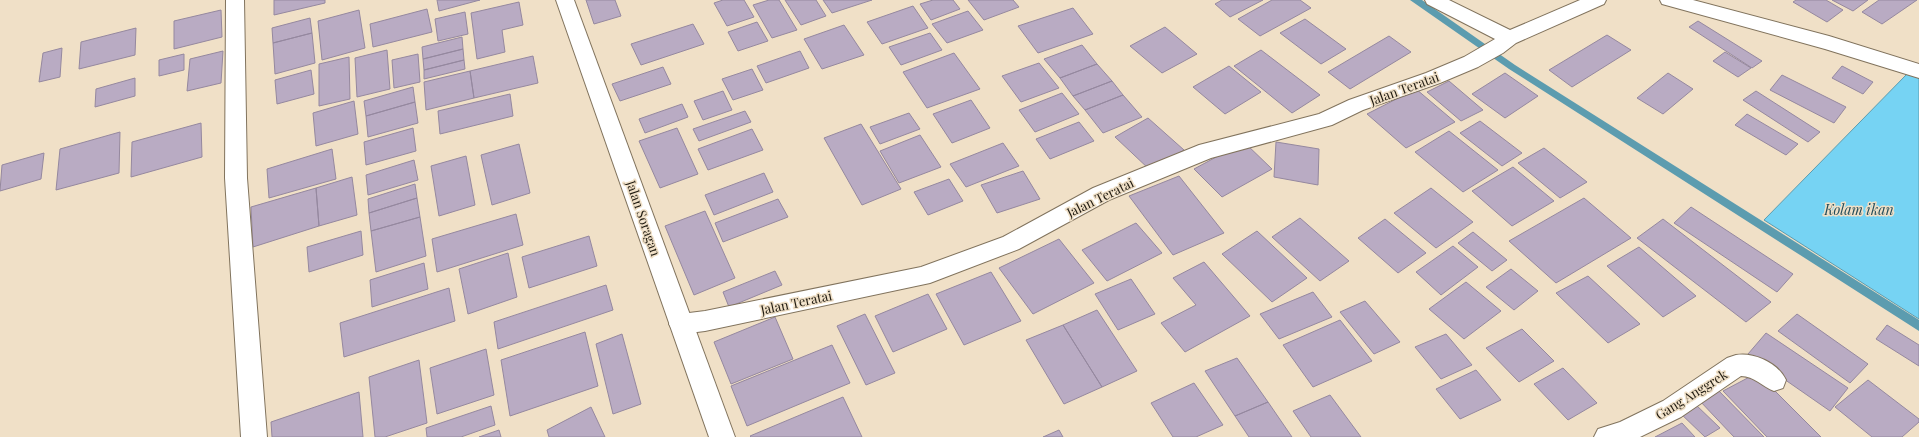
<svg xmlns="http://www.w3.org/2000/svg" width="1919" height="437" viewBox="0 0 1919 437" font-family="'Playfair Display',serif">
<rect width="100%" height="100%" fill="#f0e0c7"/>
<path fill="#76d3f3" stroke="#5c9caf" d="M1907 74 1919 78V319L1764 220Z"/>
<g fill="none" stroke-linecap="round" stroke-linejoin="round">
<path fill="#5c9caf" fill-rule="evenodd" d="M1410 0H1422L1515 65 1919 320V331L1509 69Z"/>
</g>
<path fill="#b9abc3" stroke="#95889f" d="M274 0H325V3L274 15Z
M437 0H480L439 11Z
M586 0H615L621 16 594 24Z
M723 0H744L754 17 727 26 714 3Z
M769 0H779L797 30 772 38 753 5Z
M785 0H816L826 16 801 25Z
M823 0H872L832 13Z
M933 0H953L960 9 931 20 920 4Z
M968 0H1013L1019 7 984 20Z
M1222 0H1263L1230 17 1215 4Z
M1272 0H1300L1311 8 1260 36 1238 19Z
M1796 0H1826L1843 10 1827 22 1793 2Z
M1832 0H1868L1853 11Z
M1879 0H1917L1882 24 1862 12Z
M519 2 523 25 502 30 505 52 477 59 471 13Z
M913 6 928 28 882 44 867 22Z
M1073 8 1093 34 1038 53 1018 26Z
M427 9 432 32 373 47 370 24Z
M221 10 222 37 174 49V21Z
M359 10 365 48 322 60 318 21Z
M968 11 983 30 947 43 932 24Z
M465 12 468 34 438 41 435 19Z
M310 18 312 33 273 43 272 28Z
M1305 19 1346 49 1321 64 1280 33Z
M1698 21 1762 61 1752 68 1689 27Z
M757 22 768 41 738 51 728 32Z
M693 24 704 44 641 65 631 44Z
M844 25 864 55 822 69 804 39Z
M1165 27 1197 54 1162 73 1130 46Z
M136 28 135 55 79 69 81 42Z
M312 33 315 63 275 74 273 43Z
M930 33 942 50 901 65 889 47Z
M1607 35 1631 50 1572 87 1549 70Z
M1389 36 1411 52 1350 89 1328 72Z
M462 37 463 49 423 59 422 47Z
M1082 45 1097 64 1060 78 1044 59Z
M62 48 60 77 39 82 43 53Z
M463 49 464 60 424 70 423 59Z
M387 50 390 89 357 97 355 58Z
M1261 50 1320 95 1292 113 1234 66Z
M223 51 221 83 187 91 190 59Z
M800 51 809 68 766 83 757 66Z
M1725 52 1751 68 1738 77 1713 61Z
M954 53 980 89 927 108 903 72Z
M184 54V70L159 76V60Z
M418 54 420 82 394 88 392 60Z
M533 56 538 83 474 98 470 71Z
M349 57 350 99 319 106V64Z
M464 60 465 69 424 79V70Z
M1039 63 1059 88 1021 102 1002 76Z
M1097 64 1112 81 1073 96 1060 78Z
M1229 66 1261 92 1225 114 1193 87Z
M1842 66 1873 82 1863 94 1832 78Z
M663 67 671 84 620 101 612 84Z
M752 69 763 90 733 100 722 79Z
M311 70 314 94 277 104 275 80Z
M470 71 474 98 426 110 424 82Z
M1505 73 1538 96 1505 118 1472 94Z
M1668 73 1693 89 1663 114 1637 98Z
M1782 75 1846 107 1834 123 1770 90Z
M135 78V96L95 107 96 89Z
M1112 81 1123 95 1085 110 1073 96Z
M1449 81 1483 110 1461 121 1427 92Z
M413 87 415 102 366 116 364 101Z
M1416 89 1455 122 1406 148 1367 114Z
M723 91 732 110 703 120 694 101Z
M1756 91 1820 132 1808 142 1743 100Z
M1062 93 1079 114 1035 132 1019 110Z
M510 94 513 116 440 134 438 111Z
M1123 95 1142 117 1103 133 1085 110Z
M971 100 990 128 952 143 933 114Z
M354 101 358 134 316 146 313 113Z
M415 102 418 123 368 137 366 116Z
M682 104 688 117 645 133 639 119Z
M745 111 751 122 699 141 693 129Z
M909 113 920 129 880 144 870 127Z
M1747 114 1798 144 1786 155 1735 125Z
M1148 118 1184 150 1150 170 1115 137Z
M1480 121 1522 153 1502 166 1460 133Z
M1079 122 1094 141 1050 159 1036 139Z
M201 123 202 157 131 177 132 142Z
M861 124 901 189 862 205 824 138Z
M413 128 416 151 366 165 364 142Z
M677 128 698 174 660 188 639 141Z
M752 129 763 150 708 170 698 149Z
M1449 131 1498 170 1463 192 1415 152Z
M120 132 119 173 56 190 60 149Z
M920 135 941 167 899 183 880 151Z
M1244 142 1272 169 1222 197 1194 169Z
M1276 142 1319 149 1318 185 1274 177Z
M1003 143 1019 166 966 187 950 164Z
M519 144 530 193 492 205 481 155Z
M1544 148 1587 182 1560 198 1518 163Z
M332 149 336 179 269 198 267 169Z
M44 153 41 179 0 191 2 165Z
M466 156 475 205 439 216 431 166Z
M414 160 418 180 368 195 366 175Z
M1513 167 1554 201 1512 226 1472 191Z
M1023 171 1040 199 997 213 981 185Z
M764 173 773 192 714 215 705 195Z
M1179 176 1224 233 1173 255 1129 196Z
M352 177 357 215 319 226 316 188Z
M949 179 963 201 928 215 914 192Z
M415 184 417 198 369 213 368 199Z
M316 188 319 226 253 247 251 207Z
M1431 188 1473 222 1436 248 1394 213Z
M417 198 420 217 371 231 369 213Z
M1584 198 1631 238 1556 283 1509 241Z
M778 199 788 217 723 242 715 223Z
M1691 207 1793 274 1777 292 1674 223Z
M705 211 735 278 694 295 665 226Z
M516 214 523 245 437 272 432 239Z
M420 217 426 256 376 272 371 231Z
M1300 218 1349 261 1320 281 1272 237Z
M1385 219 1426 253 1398 273 1358 238Z
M1663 219 1771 302 1746 322 1637 238Z
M1136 223 1162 253 1107 281 1082 250Z
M361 231 363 255 309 272 307 247Z
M1257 231 1307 278 1272 302 1222 254Z
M1473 232 1507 260 1492 271 1458 243Z
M589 236 597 266 529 288 522 257Z
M1059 239 1094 283 1033 314 999 268Z
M1453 246 1478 267 1441 295 1416 272Z
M1639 247 1696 296 1663 317 1607 266Z
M508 253 517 297 468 314 459 269Z
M1204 262 1250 316 1185 352 1161 323 1196 305 1173 278Z
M424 263 428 289 372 307 370 280Z
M1511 269 1538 291 1514 310 1486 287Z
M775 271 782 285 729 307 723 292Z
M991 272 1021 321 964 345 936 294Z
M1588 276 1640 324 1608 343 1556 293Z
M1131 279 1155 314 1118 330 1095 294Z
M1466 282 1501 311 1464 339 1429 309Z
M606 285 613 310 498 349 494 322Z
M449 288 455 321 344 357 340 323Z
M1313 292 1332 317 1279 339 1260 314Z
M928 294 947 329 893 352 875 316Z
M1365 301 1400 342 1374 354 1340 312Z
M1097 310 1137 371 1102 387 1063 325Z
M865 314 895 373 866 385 837 326Z
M1797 314 1868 364 1850 383 1778 331Z
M775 317 793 359 731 384 714 342Z
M1340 320 1372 361 1313 387 1283 345Z
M1063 325 1102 387 1064 404 1026 340Z
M1887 325 1919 345V366L1876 339Z
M1522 329 1554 361 1519 382 1486 348Z
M585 332 598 386 510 416 501 360Z
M1766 333 1848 388 1830 411 1748 354Z
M622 334 641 404 613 414 596 344Z
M1446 334 1472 365 1441 379 1415 347Z
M832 345 850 383 747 426 731 386Z
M486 349 494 395 437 414 430 368Z
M1237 358 1268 402 1235 416 1205 371Z
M419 360 427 423 385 437H375L369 377Z
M1563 368 1597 403 1568 420 1534 384Z
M1476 370 1501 400 1460 419 1436 389Z
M1757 373 1821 437H1767L1723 391Z
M1868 380 1919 419V422L1902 437H1872L1835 407Z
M1194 383 1223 425 1196 437H1173L1151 403Z
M1718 390 1764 437H1734L1699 400Z
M359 392 363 437H272L271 422Z
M1330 395 1361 437H1311L1293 411Z
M843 397 862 437H751L750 436Z
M1268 402 1292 437H1249L1235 416Z
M1695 404 1720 428 1705 437 1679 412Z
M491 406 495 425 461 437H427L426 428Z
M591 407 605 437H549L547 430Z
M1682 423 1695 437H1655Z
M499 430 501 437H479Z
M1059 430 1063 437H1043Z"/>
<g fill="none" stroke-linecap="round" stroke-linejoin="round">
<g stroke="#81735d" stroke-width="2">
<path id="minor" d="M226 0H244L247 178 267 437H241L225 178Z
M1425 0H1449L1510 30 1580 0H1606L1604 4 1516 43 1503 53 1478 67 1440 83 1363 110 1332 125 1211 158 1109 200 1019 249 930 283 705 331 681 334 673 331 669 324 673 317 681 314 705 311 921 267 1003 237 1093 188 1199 145 1319 114 1349 100 1426 73 1464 57 1495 39 1427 4Z
M1660 0H1693L1829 36 1919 64V78L1825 49 1662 4Z
M1736 355C1754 352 1778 363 1786 380L1783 388 1774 391C1763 387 1754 376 1741 376L1681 417 1640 437H1594L1598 429 1620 422 1663 401 1727 358Z"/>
</g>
<g stroke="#81735d" stroke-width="2">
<path id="tertiary" d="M556 0H574L735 437H709Z"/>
</g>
<use href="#minor" fill="#fff" fill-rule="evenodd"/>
<use href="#tertiary" fill="#fff" fill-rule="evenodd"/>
</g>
<g text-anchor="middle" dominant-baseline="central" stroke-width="3" stroke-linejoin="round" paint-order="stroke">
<g font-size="13" fill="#1f1a11" stroke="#f0e0c7">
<text transform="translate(1404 88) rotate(-20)">Jalan Teratai</text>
<text transform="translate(1100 197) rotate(-26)">Jalan Teratai</text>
<text transform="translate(644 218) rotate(71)">Jalan Soragan</text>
<text transform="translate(796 302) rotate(-12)">Jalan Teratai</text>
<text transform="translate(1691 394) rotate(-32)">Gang Anggrek</text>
</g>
<g font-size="14" font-style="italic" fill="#234c5a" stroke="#f0e0c7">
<text x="1859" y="209">Kolam ikan</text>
</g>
</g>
</svg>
